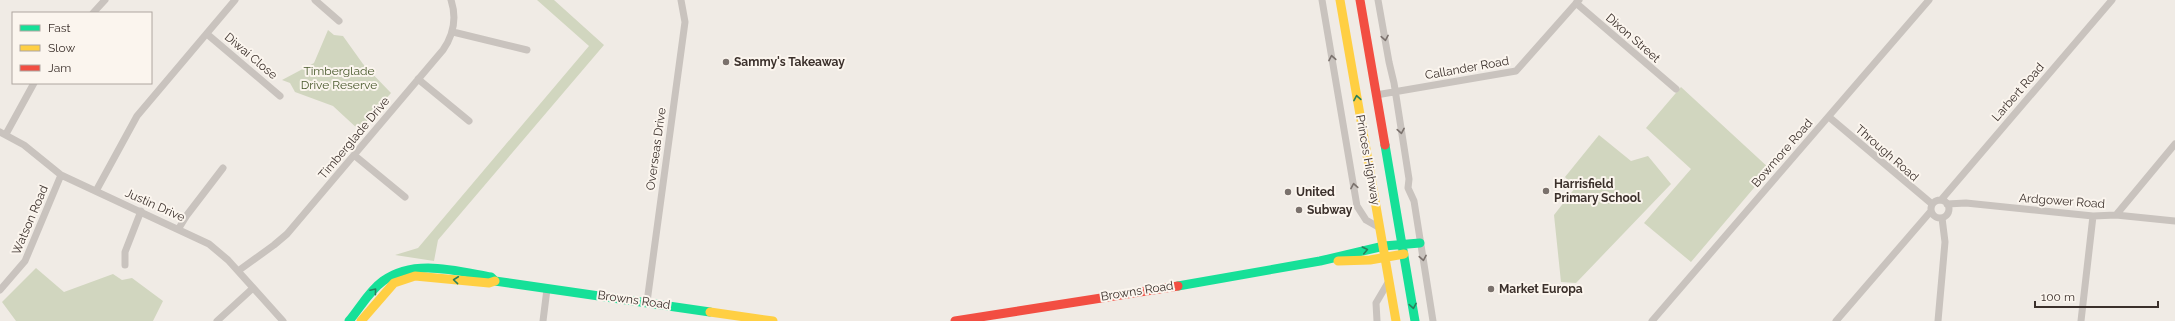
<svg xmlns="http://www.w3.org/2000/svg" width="2175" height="321" viewBox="0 0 2175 321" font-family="Raleway,sans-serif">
<rect width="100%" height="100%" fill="#f0ebe5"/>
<path fill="#d1d6bf" d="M537 0H554L604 45 438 240 434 261 395 255 418 248 589 46Z
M328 30 334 35 343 36 363 64 391 93 359 130 333 106 295 92 290 83 282 80 314 63Z
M1681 87 1770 169 1691 262 1644 223 1691 169 1646 128Z
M1599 135 1631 161 1648 156 1671 184 1576 283 1561 282 1554 215 1575 188 1565 177Z
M36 268 64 292 113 274 122 280 132 278 163 301 153 321H16L2 302Z"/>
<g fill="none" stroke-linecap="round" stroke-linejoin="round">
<path stroke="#c9c3be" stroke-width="7" d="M315 0 339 21
M1322 0 1357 206 1366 220 1380 228
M1378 0 1389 62 1394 83 1409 179 1408 188 1414 201 1433 321
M1576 3 1676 89
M93 13 105 0
M453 32 527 50
M207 34 280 96
M418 79 469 121
M1376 95 1516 71 1579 0
M1829 117 1932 204
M0 132 24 145 61 175 209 244 228 260 283 321
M6 134 34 83
M354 155 405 197
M96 191 137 116 235 0
M1931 209a9 9 0 1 1 18 0a9 9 0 1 1-18 0Z
M1941 200 2112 0
M1947 204 1966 203 2093 216 2116 215 2175 221
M2116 215 2175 144
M179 228 187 215 223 168
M125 265V252L141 211
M238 271 274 245 287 234 443 50C454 34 457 18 451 0
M0 290 25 261 61 175
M647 302 685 22 681 0
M217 321 253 288
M543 321 547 289
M1377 321 1376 303 1389 281
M1652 321 1929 0
M1836 321 1931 211
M1938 321 1945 242 1942 218
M2081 321 2093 216"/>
<path stroke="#16e098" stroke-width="9" d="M1385 145 1415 321
M1178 286 1320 261 1384 246 1420 243
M349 321C360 308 369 291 383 281 414 258 457 271 491 277L495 281 710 312"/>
<path stroke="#ffcf43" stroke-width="9" d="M1340 0 1396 321
M1338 261 1370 260 1404 254
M710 312 773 321
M361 321 394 283 415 276 489 283 495 281"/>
<path stroke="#f24e42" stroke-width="9" d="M1360 0 1385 145
M955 321 1178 286"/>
</g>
<defs><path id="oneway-chevron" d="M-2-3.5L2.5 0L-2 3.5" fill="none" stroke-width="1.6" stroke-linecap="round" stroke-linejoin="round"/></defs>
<g stroke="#7b726d">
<use href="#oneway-chevron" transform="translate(1385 38) rotate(80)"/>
<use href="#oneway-chevron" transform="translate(1332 58) rotate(-100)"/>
<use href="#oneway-chevron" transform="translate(1401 131) rotate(80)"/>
<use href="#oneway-chevron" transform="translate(1354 186) rotate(-100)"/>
<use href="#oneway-chevron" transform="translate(1423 258) rotate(80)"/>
</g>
<g stroke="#2a7f5c">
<use href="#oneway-chevron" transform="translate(1357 98) rotate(-100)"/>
<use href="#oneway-chevron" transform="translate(1365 250) rotate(-13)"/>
<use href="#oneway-chevron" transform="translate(456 280) rotate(-174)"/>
<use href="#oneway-chevron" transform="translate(374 291) rotate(-50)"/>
<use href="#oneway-chevron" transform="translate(1413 306) rotate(80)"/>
</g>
<g fill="#7a716c" stroke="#fbf5ee" stroke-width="1.5">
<circle cx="726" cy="62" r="4"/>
<circle cx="1546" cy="191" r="4"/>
<circle cx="1288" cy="192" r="4"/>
<circle cx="1299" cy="210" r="4"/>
<circle cx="1491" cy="289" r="4"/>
</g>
<g text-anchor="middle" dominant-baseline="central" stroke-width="4" stroke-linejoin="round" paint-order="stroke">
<g font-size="12" fill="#3b302b" stroke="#fbf5ee">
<text transform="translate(1633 38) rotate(41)">Dixon Street</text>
<text transform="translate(251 56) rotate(40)">Diwai Close</text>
<text transform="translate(1467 68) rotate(-10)">Callander Road</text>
<text transform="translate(2018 92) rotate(-49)">Larbert Road</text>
<text transform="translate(354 138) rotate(-50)">Timberglade Drive</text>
<text transform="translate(656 149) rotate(-82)">Overseas Drive</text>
<text transform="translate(1782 153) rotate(-49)">Bowmore Road</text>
<text transform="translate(1887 153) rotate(41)">Through Road</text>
<text transform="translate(1368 160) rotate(80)">Princes Highway</text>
<text transform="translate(2062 201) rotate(4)">Ardgower Road</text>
<text transform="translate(155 205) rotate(24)">Justin Drive</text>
<text transform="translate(30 220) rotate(-67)">Watson Road</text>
<text transform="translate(1137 291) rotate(-9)">Browns Road</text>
<text transform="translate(634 300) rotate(8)">Browns Road</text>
</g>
<g font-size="12" font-weight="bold" fill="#3b302b" stroke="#fbf5ee" text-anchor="start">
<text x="734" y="62">Sammy's Takeaway</text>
<text x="1554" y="184">Harrisfield<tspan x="1554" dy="14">Primary School</tspan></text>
<text x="1296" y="192">United</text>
<text x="1307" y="210">Subway</text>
<text x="1499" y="289">Market Europa</text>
</g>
<g font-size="12" fill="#4a5a2e" stroke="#fbf5ee">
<text x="339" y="71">Timberglade<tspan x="339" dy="14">Drive Reserve</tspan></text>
</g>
</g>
<rect x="12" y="12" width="140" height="72" fill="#fbf5ee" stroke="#aea6a0"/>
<rect x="20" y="25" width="20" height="6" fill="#16e098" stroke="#aea6a0"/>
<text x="48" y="32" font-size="12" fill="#3b302b">Fast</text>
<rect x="20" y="45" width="20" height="6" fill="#ffcf43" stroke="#aea6a0"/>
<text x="48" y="52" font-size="12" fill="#3b302b">Slow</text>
<rect x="20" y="65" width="20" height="6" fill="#f24e42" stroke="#aea6a0"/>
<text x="48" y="72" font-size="12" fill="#3b302b">Jam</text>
<path d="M2035 301v6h123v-6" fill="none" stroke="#3b302b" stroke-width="2"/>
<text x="2041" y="301" font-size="12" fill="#3b302b" stroke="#fbf5ee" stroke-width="3" paint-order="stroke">100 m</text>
</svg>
